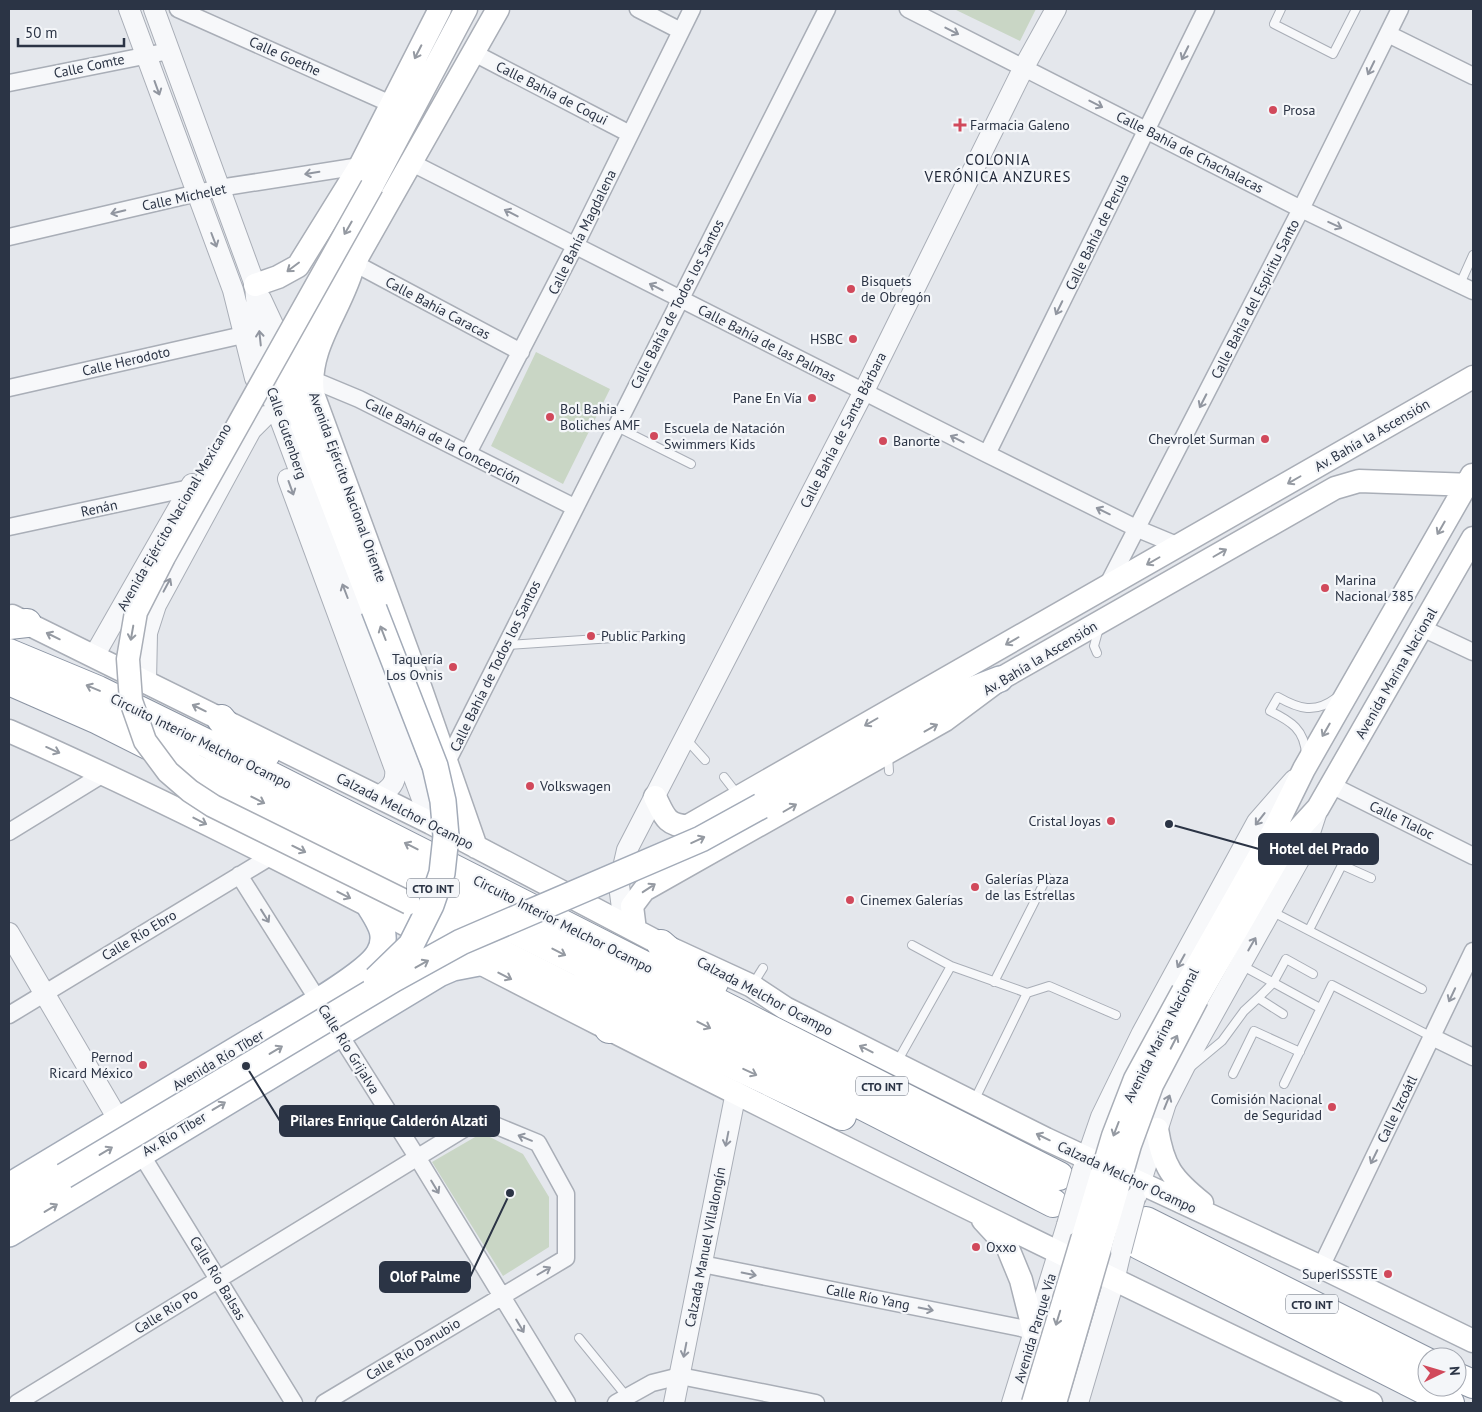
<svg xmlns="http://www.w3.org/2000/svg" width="1482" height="1412" viewBox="0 0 1482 1412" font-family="'PT Sans',sans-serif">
<rect width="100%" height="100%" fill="#e4e7ec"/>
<path fill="#c9d6c5" d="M954 9H1036L1020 41Z
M536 352 610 389 563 484 491 446Z
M482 1133 523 1154 549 1197V1247L503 1276 432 1162Z"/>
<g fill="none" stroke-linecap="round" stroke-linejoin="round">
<g stroke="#a9aeb7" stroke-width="10">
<path id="service" d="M1281 9 1274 24 1333 54 1356 9
M1460 284 1473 255
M615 426 691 464
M507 645 643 636
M1097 653 1094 646 1099 628
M686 739 705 760
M1306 755C1305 730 1291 721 1270 711L1278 697C1299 709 1315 714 1336 698
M888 756 889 771
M724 777 738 795
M1271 911 1422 989
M1309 930 1342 865 1371 878
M912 945 951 966 1027 993
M1241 965 1320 1008
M994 982 1047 877
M753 984 763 968
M1283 1014 1258 998 1273 983 1286 959 1313 974
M897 1062 951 966
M1192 1066 1222 1041 1244 1011 1258 998
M1233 1074 1254 1031 1300 1052
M1284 1084 1332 985 1432 1037
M974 1101 1027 993 1049 986 1116 1015
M579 1338 627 1397"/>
</g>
<g stroke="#a9aeb7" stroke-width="19">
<path id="minor" d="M178 9 391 104
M638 9 681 31
M908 9 1301 209 1473 291
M1388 34 1473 76
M474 53 630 134
M9 83 169 51
M412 163 987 454 1138 529 1179 546
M9 237 219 188 360 166
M354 263 521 352
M311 379 359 399 574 507
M9 388 243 335
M468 453 575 246 692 9
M987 454 1206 9
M9 527 190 488
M1107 586 1301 209 1400 9
M1422 628 1473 652
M447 762 827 9
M1331 785 1473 856
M9 832 105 773
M239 875 417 1157 567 1403
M9 1015 270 857
M1432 1037 1473 1057
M141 1154 294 1403
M702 1264 1021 1328 1034 1332
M1321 1267 1473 951
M17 1403 480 1119 538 1143 566 1194V1258L324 1403
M616 1403 652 1383 680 1376 816 1403"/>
</g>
<g stroke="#a9aeb7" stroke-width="22">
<path id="tertiary" d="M129 9 233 290 255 378
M154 9 255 285 260 345 274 403 431 823
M261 299 275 329 282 359
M288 479 395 769C397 784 389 789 378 797
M94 656 192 484
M146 682 147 633 156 605 251 430 265 416
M624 924 619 885 627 850 864 391 1024 67 1056 9
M9 933 118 1119
M1082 1172 1101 1117 1142 1033 1257 822 1294 780
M1136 1197 1166 1103 1194 1048 1304 851 1318 808
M674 1403 736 1092
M1012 1403 1067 1225
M1078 1403 1114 1281 1121 1251"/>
</g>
<g stroke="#a9aeb7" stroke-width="25">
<path id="secondary" d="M372 186 466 9
M255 285 278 277 298 266 360 166 440 9
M12 616 431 823 661 944 752 986 785 1008 1046 1139 1321 1267 1473 1341
M9 731C209 819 402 924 597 1023 853 1153 1111 1279 1371 1403
M655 797C664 815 666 826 688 826L1473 377
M476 847 415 672 313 394C306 347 343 308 354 263L498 9
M412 905 578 989 586 1004
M635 930 632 906 644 890 945 720 1000 679 1335 488 1359 481 1473 485
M1183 991 1274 830 1304 769 1472 475
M1197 999 1288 841 1318 808 1473 538
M1157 1129C1163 1167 1172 1179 1202 1203
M983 1220 1007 1246 1021 1280 1034 1332"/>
</g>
<g stroke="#a3abb8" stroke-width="28">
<path id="primary" d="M354 263 297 348 289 387 374 609
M761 806 940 702 1000 679
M9 1186C88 1138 169 1090 249 1042 277 1025 366 977 379 953 389 935 379 922 370 907
M9 1210 64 1176
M9 1234 439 974 453 968 479 963"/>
</g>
<g stroke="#8b94a3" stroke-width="30">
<path id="motorway" d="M9 625 27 623
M9 653 98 690 208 744 1059 1176
M9 681 98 720 714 1030 1053 1203
M221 719 238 740 266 754
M661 944 685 965 714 983
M578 989 639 1020
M609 1029 639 1020 842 1116
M1146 1221 1427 1362
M1139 1245 1450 1403
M1457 1377 1473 1384"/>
</g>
<use href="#service" stroke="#f7f8fa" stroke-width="8"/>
<use href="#minor" stroke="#f7f8fa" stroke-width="16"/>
<use href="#tertiary" stroke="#f7f8fa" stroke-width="20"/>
<use href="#secondary" stroke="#fff" stroke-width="22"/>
<use href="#primary" stroke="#fff" stroke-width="25"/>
<use href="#motorway" stroke="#fff" stroke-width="28"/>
<g stroke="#a9aeb7" stroke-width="22" stroke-linecap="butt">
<path id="tertiary-bridge" d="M1067 1225 1082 1172
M1121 1251 1135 1198"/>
</g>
<g stroke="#a9aeb7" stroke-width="25" stroke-linecap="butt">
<path id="secondary-bridge" d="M372 186 164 557 136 612 128 659 131 701 145 741 168 772 190 791 213 806 409 903
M1033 1403 1113 1136 1135 1079 1183 991
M1055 1403 1130 1145 1152 1085 1197 999"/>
</g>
<g stroke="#a3abb8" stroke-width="28" stroke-linecap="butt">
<path id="primary-bridge" d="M374 609 435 766 443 801 446 836 442 873 431 905 411 945 376 979
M64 1176 394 979 461 942 701 839 761 806"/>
</g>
<use href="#tertiary-bridge" stroke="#f7f8fa" stroke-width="20"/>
<use href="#secondary-bridge" stroke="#fff" stroke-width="22"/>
<use href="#primary-bridge" stroke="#fff" stroke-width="25"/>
</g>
<defs><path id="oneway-shaft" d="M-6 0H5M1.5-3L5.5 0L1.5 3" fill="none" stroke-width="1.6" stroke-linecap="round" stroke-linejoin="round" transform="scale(1.25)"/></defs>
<g stroke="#9196a0">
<use href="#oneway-shaft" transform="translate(952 31) rotate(27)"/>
<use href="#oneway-shaft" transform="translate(1185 53) rotate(116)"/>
<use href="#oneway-shaft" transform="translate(1371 68) rotate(116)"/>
<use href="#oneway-shaft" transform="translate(157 88) rotate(70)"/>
<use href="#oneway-shaft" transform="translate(1096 104) rotate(27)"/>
<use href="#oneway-shaft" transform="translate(312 173) rotate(171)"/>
<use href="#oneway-shaft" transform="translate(118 212) rotate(167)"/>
<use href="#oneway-shaft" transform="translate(511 213) rotate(-153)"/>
<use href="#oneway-shaft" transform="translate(1335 225) rotate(25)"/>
<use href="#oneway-shaft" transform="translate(214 240) rotate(69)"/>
<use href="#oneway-shaft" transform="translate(656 287) rotate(-153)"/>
<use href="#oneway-shaft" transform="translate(1059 308) rotate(116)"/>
<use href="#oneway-shaft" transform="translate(260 338) rotate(-96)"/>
<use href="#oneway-shaft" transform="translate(1203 401) rotate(117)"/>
<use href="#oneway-shaft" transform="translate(957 439) rotate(-153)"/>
<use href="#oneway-shaft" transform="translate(291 488) rotate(70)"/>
<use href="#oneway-shaft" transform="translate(1103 511) rotate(-154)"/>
<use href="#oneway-shaft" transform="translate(167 585) rotate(-62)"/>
<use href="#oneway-shaft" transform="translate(345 591) rotate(-111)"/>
<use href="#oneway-shaft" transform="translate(1260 819) rotate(128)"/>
<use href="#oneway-shaft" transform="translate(265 916) rotate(58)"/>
<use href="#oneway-shaft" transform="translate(1252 944) rotate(-60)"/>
<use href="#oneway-shaft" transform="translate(1181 961) rotate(119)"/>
<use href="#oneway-shaft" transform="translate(1452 995) rotate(115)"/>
<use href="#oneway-shaft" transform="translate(1167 1102) rotate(-68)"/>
<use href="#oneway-shaft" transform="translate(525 1138) rotate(-158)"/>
<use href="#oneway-shaft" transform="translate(727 1139) rotate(101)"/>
<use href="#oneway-shaft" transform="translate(1374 1157) rotate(116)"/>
<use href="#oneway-shaft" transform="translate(435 1187) rotate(59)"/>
<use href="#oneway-shaft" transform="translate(544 1271) rotate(-30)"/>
<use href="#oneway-shaft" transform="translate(749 1274) rotate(11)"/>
<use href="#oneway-shaft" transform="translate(926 1309) rotate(11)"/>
<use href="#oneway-shaft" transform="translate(520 1326) rotate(59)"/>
<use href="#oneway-shaft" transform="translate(685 1350) rotate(101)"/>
</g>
<g stroke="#959aa2">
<use href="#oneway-shaft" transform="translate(418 52) rotate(117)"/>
<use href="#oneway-shaft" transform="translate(348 228) rotate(120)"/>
<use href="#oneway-shaft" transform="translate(293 267) rotate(143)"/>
<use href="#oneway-shaft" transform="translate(1294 480) rotate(150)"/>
<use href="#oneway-shaft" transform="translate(1441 528) rotate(120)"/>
<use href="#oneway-shaft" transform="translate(1220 553) rotate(-30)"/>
<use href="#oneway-shaft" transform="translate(1153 561) rotate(150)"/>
<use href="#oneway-shaft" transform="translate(132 633) rotate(100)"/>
<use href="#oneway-shaft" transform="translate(383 633) rotate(-111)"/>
<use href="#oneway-shaft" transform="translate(53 636) rotate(-154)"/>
<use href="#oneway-shaft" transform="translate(1012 641) rotate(150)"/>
<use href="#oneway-shaft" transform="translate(93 688) rotate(-157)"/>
<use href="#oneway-shaft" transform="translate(199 708) rotate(-154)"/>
<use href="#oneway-shaft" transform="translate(871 722) rotate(150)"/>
<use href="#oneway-shaft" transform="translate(931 728) rotate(-29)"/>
<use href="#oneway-shaft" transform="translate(1326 730) rotate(120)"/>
<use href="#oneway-shaft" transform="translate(53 750) rotate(24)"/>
<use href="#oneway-shaft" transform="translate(258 800) rotate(27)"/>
<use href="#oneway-shaft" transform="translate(790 808) rotate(-30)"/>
<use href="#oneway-shaft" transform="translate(200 821) rotate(27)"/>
<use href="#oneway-shaft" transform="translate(698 840) rotate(-25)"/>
<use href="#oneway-shaft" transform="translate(411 846) rotate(-153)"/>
<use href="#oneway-shaft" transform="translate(299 849) rotate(26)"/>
<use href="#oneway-shaft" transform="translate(649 888) rotate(-33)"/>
<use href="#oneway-shaft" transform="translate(344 895) rotate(27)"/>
<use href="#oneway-shaft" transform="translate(559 952) rotate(27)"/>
<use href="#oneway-shaft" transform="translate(422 964) rotate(-29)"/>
<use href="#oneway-shaft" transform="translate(505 976) rotate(27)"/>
<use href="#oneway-shaft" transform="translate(704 1025) rotate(27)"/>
<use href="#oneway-shaft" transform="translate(1174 1042) rotate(-63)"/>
<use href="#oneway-shaft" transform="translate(866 1049) rotate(-153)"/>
<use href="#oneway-shaft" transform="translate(276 1050) rotate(-31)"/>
<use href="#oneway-shaft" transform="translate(750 1072) rotate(25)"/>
<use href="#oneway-shaft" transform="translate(219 1106) rotate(-31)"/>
<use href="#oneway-shaft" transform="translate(1116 1129) rotate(111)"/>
<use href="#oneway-shaft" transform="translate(1043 1137) rotate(-154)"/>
<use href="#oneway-shaft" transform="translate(106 1151) rotate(-31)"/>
<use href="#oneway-shaft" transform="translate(51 1208) rotate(-31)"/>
<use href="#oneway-shaft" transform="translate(1058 1318) rotate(107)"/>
</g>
<g fill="#d1495b" stroke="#f4f6f9" stroke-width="2">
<circle cx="1273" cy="110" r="5"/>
<path d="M957.5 117.5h5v5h5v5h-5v5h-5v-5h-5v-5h5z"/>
<circle cx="851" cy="289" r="5"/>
<circle cx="853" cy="339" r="5"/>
<circle cx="812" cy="398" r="5"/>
<circle cx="550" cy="417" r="5"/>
<circle cx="654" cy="436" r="5"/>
<circle cx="1265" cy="439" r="5"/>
<circle cx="883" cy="441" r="5"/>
<circle cx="1325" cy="588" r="5"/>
<circle cx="591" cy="636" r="5"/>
<circle cx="453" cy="667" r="5"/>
<circle cx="530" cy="786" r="5"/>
<circle cx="1111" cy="821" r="5"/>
<circle cx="975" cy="887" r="5"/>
<circle cx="850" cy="900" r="5"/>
<circle cx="143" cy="1065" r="5"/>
<circle cx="1332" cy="1107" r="5"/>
<circle cx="976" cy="1247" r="5"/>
<circle cx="1388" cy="1274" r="5"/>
</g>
<g text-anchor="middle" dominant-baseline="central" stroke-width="4.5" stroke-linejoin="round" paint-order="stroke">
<g fill="#f4f6f9" stroke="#676e7b" stroke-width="1">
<rect x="407" y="878.5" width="52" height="19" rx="4"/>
<rect x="856" y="1076.5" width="52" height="19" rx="4"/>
<rect x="1286" y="1294.5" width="52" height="19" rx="4"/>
</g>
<g font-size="12" font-weight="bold" fill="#2b3445">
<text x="433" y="888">CTO INT</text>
<text x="882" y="1086">CTO INT</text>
<text x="1312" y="1304">CTO INT</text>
</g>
<g font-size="14" fill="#2b3445" stroke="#f4f6f9">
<text transform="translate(285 56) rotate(24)">Calle Goethe</text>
<text transform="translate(89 66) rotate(-12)">Calle Comte</text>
<text transform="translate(552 93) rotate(27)">Calle Bahía de Coqui</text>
<text transform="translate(1190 152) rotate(27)">Calle Bahía de Chachalacas</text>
<text transform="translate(184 197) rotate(-12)">Calle Michelet</text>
<text transform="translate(582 232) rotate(-64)">Calle Bahía Magdalena</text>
<text transform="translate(1097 232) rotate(-64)">Calle Bahía de Perula</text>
<text transform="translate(1255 299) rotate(-63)">Calle Bahía del Espíritu Santo</text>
<text transform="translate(677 304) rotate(-63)">Calle Bahía de Todos los Santos</text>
<text transform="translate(438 308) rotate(28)">Calle Bahía Caracas</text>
<text transform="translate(767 343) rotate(27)">Calle Bahía de las Palmas</text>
<text transform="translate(126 361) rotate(-13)">Calle Herodoto</text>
<text transform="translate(843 430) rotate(-63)">Calle Bahía de Santa Bárbara</text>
<text transform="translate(287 433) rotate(71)">Calle Gutenberg</text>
<text transform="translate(1372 435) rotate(-30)">Av. Bahía la Ascensión</text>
<text transform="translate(443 441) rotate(27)">Calle Bahía de la Concepción</text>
<text transform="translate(348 487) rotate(70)">Avenida Ejército Nacional Oriente</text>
<text transform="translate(99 508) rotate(-12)">Renán</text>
<text transform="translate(174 517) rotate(-60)">Avenida Ejército Nacional Mexicano</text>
<text transform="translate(1040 658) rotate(-31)">Av. Bahía la Ascensión</text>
<text transform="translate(495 666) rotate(-64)">Calle Bahía de Todos los Santos</text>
<text transform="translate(1396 673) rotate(-60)">Avenida Marina Nacional</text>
<text transform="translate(201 741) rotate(26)">Circuito Interior Melchor Ocampo</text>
<text transform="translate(405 811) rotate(27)">Calzada Melchor Ocampo</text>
<text transform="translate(1402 820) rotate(26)">Calle Tlaloc</text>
<text transform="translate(563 924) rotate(27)">Circuito Interior Melchor Ocampo</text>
<text transform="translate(139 935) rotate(-31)">Calle Río Ebro</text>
<text transform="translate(765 996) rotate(28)">Calzada Melchor Ocampo</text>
<text transform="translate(1161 1035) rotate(-63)">Avenida Marina Nacional</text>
<text transform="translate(349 1049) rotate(58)">Calle Río Grijalva</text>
<text transform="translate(218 1060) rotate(-31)">Avenida Río Tíber</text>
<text transform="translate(1397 1109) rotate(-64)">Calle Izcoátl</text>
<text transform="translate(174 1134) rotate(-31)">Av. Río Tíber</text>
<text transform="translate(1127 1177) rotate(25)">Calzada Melchor Ocampo</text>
<text transform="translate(705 1247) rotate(-79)">Calzada Manuel Villalongín</text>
<text transform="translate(218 1278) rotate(59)">Calle Río Balsas</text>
<text transform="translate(868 1297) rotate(11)">Calle Río Yang</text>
<text transform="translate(166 1311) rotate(-32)">Calle Río Po</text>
<text transform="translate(1035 1328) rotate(-73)">Avenida Parque Vía</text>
<text transform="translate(413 1349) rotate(-31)">Calle Río Danubio</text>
</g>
<g font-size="14" fill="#2b3445" stroke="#f4f6f9" text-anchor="start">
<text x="1283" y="110">Prosa</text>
<text x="970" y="125">Farmacia Galeno</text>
<text x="861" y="281">Bisquets<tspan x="861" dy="16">de Obregón</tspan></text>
<text x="843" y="339" text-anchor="end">HSBC</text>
<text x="802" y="398" text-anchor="end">Pane En Vía</text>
<text x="560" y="409">Bol Bahia -<tspan x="560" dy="16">Boliches AMF</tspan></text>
<text x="664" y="428">Escuela de Natación<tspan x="664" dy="16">Swimmers Kids</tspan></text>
<text x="1255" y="439" text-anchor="end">Chevrolet Surman</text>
<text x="893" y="441">Banorte</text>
<text x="1335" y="580">Marina<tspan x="1335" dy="16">Nacional 385</tspan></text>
<text x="601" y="636">Public Parking</text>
<text x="443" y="659" text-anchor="end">Taquería<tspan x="443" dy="16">Los Ovnis</tspan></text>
<text x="540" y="786">Volkswagen</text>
<text x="1101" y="821" text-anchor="end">Cristal Joyas</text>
<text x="985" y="879">Galerías Plaza<tspan x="985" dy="16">de las Estrellas</tspan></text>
<text x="860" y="900">Cinemex Galerías</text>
<text x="133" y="1057" text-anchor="end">Pernod<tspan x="133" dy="16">Ricard México</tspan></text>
<text x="1322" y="1099" text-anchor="end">Comisión Nacional<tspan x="1322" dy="16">de Seguridad</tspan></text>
<text x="986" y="1247">Oxxo</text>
<text x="1378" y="1274" text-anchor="end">SuperISSSTE</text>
</g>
<g font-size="15" letter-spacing="1" fill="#1d2536" stroke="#f4f6f9">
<text x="998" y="159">COLONIA<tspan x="998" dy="17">VERÓNICA ANZURES</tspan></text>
</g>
</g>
<path fill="none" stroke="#2b3445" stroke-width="2" d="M1169 824L1259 849M246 1066L280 1121M510 1193L470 1277"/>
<g fill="#2b3445" stroke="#f4f6f9" stroke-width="2">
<circle cx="1169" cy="824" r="5"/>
<circle cx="246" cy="1066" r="5"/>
<circle cx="510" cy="1193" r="5"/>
</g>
<g fill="#2b3445" stroke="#2b3445" stroke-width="2">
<rect x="1259" y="834" width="119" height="30" rx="5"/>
<rect x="280" y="1106" width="219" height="30" rx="5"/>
<rect x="380" y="1262" width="90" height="30" rx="5"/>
</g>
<g font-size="15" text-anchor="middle" font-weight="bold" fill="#fff">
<text x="1319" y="854">Hotel del Prado</text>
<text x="389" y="1126">Pilares Enrique Calderón Alzati</text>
<text x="425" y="1282">Olof Palme</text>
</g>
<rect width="1482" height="1412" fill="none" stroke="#2b3445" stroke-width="20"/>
<g transform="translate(1442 1372) rotate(85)"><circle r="24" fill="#f4f6f9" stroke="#a4a8b1"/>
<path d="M0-4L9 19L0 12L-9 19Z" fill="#d1495b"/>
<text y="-8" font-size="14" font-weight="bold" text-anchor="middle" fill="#2b3445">N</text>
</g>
<path d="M18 38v8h106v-8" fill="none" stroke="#2b3445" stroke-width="2.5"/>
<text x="25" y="38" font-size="15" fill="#2b3445" stroke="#f4f6f9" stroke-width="4" paint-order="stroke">50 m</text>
</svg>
